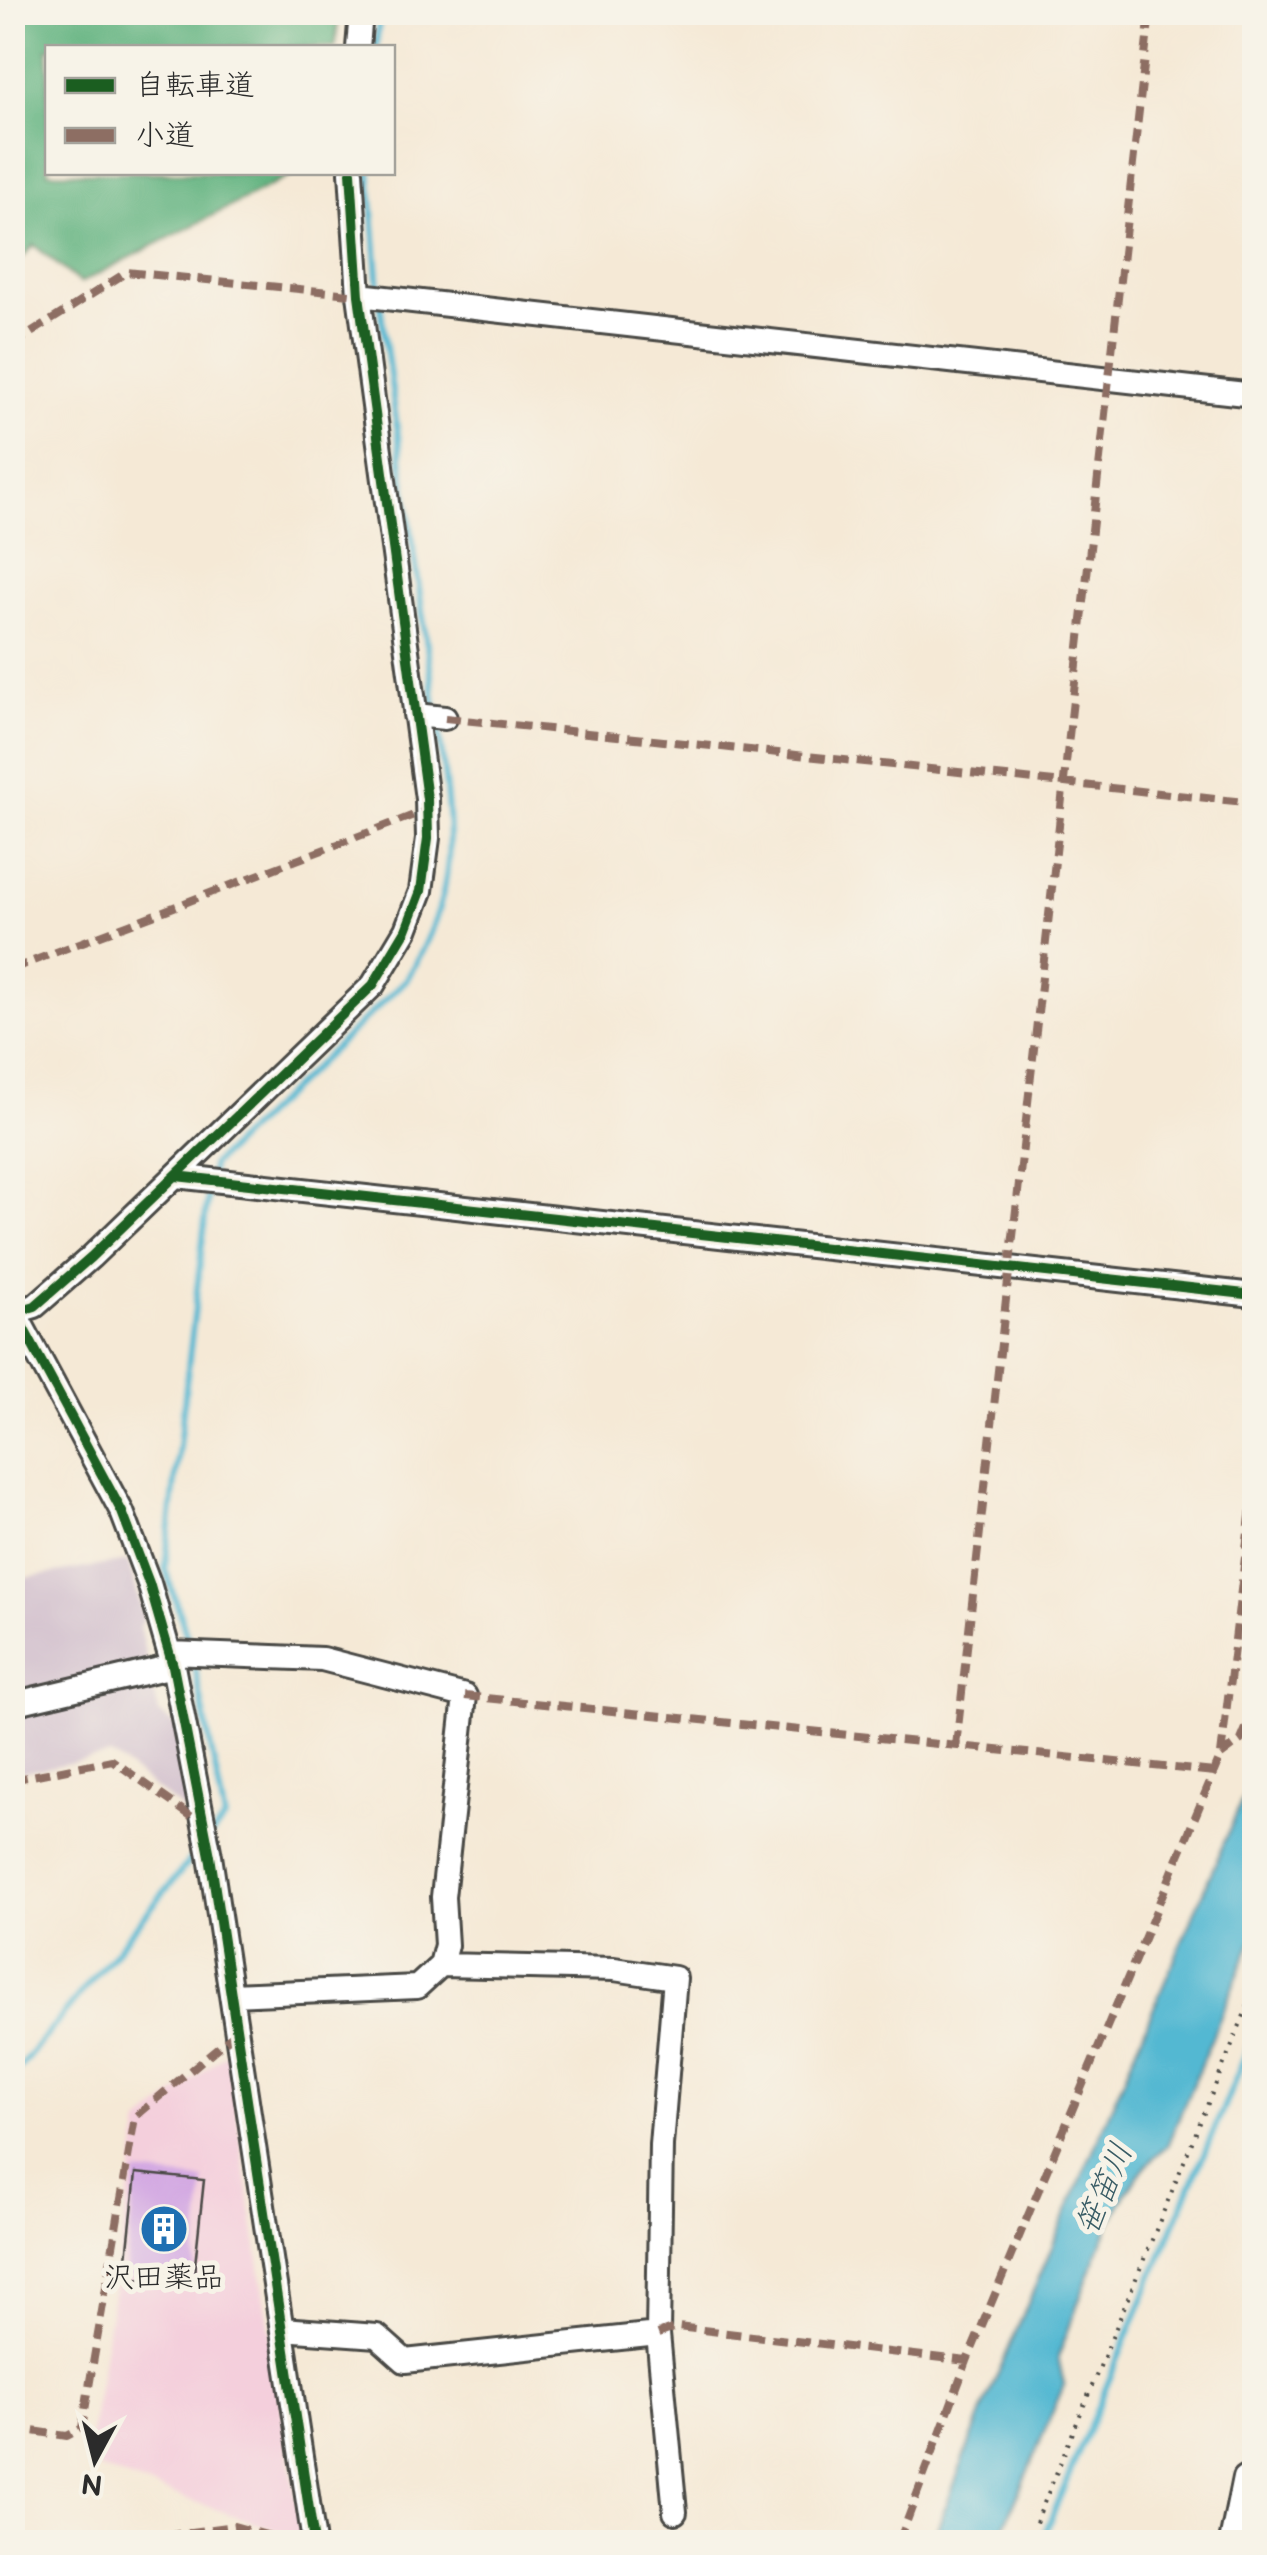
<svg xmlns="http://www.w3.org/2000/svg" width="1267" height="2555" viewBox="0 0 1267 2555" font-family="'Balsamiq Sans','Klee One',sans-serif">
<rect width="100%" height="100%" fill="#f7f3e8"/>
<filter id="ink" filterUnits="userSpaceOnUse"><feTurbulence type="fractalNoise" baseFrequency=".01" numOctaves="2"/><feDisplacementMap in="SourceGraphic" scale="20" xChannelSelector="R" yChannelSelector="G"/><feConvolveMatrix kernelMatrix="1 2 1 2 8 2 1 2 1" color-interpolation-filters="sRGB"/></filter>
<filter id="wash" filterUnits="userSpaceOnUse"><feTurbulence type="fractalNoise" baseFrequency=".0048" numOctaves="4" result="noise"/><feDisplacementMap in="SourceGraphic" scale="40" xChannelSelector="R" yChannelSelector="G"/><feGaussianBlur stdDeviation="2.25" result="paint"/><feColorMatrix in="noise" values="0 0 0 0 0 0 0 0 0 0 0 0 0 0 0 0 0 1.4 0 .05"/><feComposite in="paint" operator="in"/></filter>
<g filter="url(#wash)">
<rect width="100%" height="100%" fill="#f5e9d6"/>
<path fill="#f4cfdc" d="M227 2052 302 2539 97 2468 99 2453 88 2451 140 2123Z"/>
<path fill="#d0bdcc" d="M128 1561 144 1618 139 1626 159 1713 177 1727 190 1815 111 1755 13 1774V1580Z"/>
<path fill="#62b380" stroke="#466f56" stroke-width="2.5" d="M13 12H339V13L335 47 48 48V172L296 173 80 283 34 245 13 268Z"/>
<path fill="#53b8d2" stroke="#3f727e" stroke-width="2.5" d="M1254 1772V1936L1167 2146C1113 2184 1083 2296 1058 2357L1064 2385 1002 2532 968 2542H932L983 2409Z"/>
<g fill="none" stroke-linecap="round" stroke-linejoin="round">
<path stroke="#53b8d2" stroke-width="6" d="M376 48 380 12
M370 172 379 290
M380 303 436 712
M211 1173 212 1165 407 979C463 883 451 829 438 724
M190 1646 165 1568 209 1185
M193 1658 225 1819 213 1833
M12 2077 202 1846
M1041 2542 1254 2035"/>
</g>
<g id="blocks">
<path fill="#d1a5e2" d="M136 2173 204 2180 193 2284 125 2277Z"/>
</g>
</g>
<g filter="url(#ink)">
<use href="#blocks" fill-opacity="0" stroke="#494845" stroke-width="2.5"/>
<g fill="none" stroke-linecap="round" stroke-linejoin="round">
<g stroke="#494845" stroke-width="28">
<path id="minor" d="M358 48 361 12
M359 295 1254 395
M415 715 445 718
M176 1176 1254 1295
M12 1307 122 1512 149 1583 173 1666 210 1856 314 2542
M12 1313 35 1306 91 1257 373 985 406 930 421 891 428 838 427 799 359 295 351 172
M170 1653 322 1659 465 1696 443 1897 446 1945 441 1965 417 1987 231 1995
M12 1704 173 1666
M441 1965 614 1969 675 1978 661 2145 658 2334 675 2512
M282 2329 377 2336 405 2361 658 2334
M1231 2542 1244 2478 1254 2472"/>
</g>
<path stroke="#494845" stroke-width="4" stroke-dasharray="2.5 8" stroke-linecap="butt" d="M1028 2542 1254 1991"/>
<use href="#minor" stroke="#fff" stroke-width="22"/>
<path stroke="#8d6e63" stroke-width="8" stroke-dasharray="15 8" stroke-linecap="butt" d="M12 345 127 272 359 295
M445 718 1254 803
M12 969 427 810
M465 1696 1214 1772
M956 1746 1150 12
M1221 1755 1241 1740 1254 1709
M12 1780 112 1760 205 1826
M658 2334 677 2327 967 2361
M12 2428 67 2436 82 2428 135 2117 236 2032
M119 2542 234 2526 291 2542
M899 2542 967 2361 1221 1755 1254 1483"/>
<g stroke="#f7f3e8" stroke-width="16">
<path id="cycleway" d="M176 1176 1254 1295
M12 1307 122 1512 149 1583 173 1666 210 1856 314 2542
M12 1313 35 1306 91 1257 373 985 406 930 421 891 428 838 427 799 359 295 351 172"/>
</g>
<use href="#cycleway" stroke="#1b5e20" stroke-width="10"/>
</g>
</g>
<defs>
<g id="building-disc" transform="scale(2.5)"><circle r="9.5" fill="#1f6fb2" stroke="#f7f3e8"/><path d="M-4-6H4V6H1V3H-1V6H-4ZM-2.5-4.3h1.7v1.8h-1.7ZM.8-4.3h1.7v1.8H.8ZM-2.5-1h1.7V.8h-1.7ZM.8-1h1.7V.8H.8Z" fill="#fff"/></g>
</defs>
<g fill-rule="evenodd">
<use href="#building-disc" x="164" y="2229"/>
</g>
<g text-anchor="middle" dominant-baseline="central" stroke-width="10" stroke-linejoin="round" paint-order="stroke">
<g font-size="30" fill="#2b2b2b" stroke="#f7f3e8">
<text x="164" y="2278">沢田薬品</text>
</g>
<g font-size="32" font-style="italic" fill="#395c65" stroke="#f7f3e8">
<text transform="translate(1105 2189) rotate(-67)">笹笛川</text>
</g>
</g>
<rect width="1267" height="2555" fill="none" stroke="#f7f3e8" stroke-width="50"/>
<rect x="45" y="45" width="350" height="130" fill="#f7f3e8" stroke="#a5a39c" stroke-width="2.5"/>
<rect x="65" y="78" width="50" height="15" fill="#1b5e20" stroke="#a5a39c" stroke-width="2.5"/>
<text x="135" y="95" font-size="30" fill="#2b2b2b">自転車道</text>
<rect x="65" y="128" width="50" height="15" fill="#8d6e63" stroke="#a5a39c" stroke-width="2.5"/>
<text x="135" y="145" font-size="30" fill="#2b2b2b">小道</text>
<g transform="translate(95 2460) rotate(187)" stroke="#f7f3e8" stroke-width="8" paint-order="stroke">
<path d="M0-8L18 38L0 25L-18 38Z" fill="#2b2b2b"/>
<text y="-15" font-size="28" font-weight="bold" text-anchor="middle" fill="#2b2b2b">N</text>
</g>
</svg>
